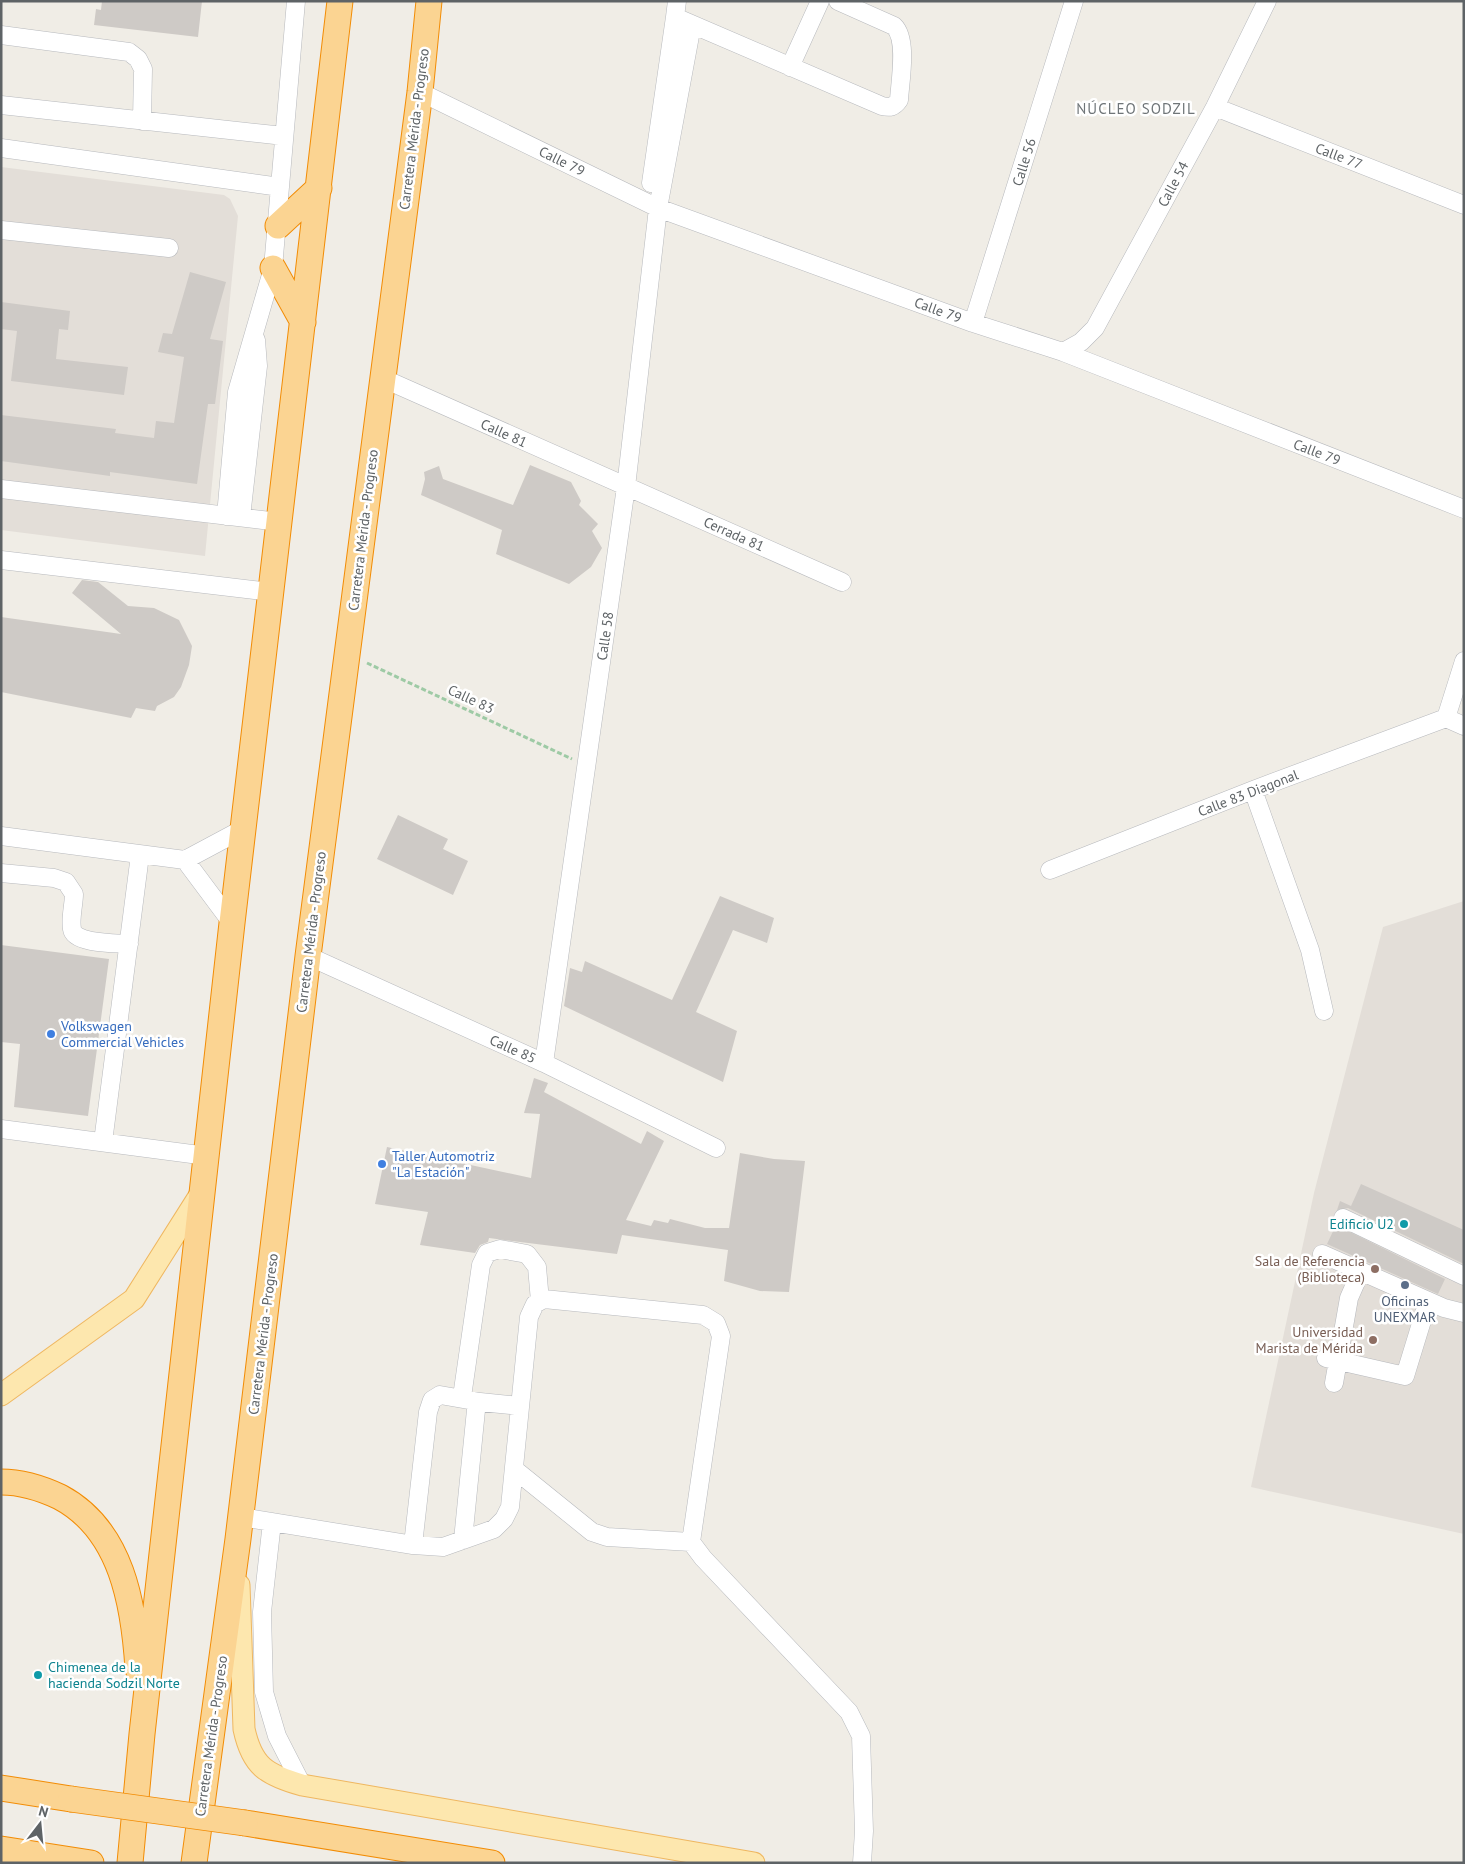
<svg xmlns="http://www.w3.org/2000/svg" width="1465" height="1864" viewBox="0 0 1465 1864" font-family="'PT Sans',sans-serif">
<rect width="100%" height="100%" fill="#f0ede6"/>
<path fill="#e3ded8" d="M1 167 224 195 230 199 238 216 205 556 1 530Z
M1464 901V1534L1251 1487 1314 1193 1383 927Z"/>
<path fill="#cecac6" d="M102 1H202L198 37 94 25 96 9 101 10Z
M190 272 226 282 210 339 223 341 215 404H208L197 484 110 472V476L1 461V415L116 429 115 433 154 438 156 421 174 423 184 357 158 352 163 333 172 334Z
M1 302 70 311 68 330 59 329 56 359 128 367 124 395 11 381 17 331 1 329Z
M530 465 571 482 581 501 579 505 598 524 592 531 602 548 591 567 569 584 496 554 502 530 421 495 425 479 424 472 439 466 443 479 513 505Z
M82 580 98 582 128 606 154 608 179 620 192 646 189 665 181 687 174 697 157 706 155 711 136 708 131 718 1 692V617L121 634 72 593Z
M398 815 448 839 443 849 468 861 453 895 377 859Z
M720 896 774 918 767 943 733 930 696 1012 737 1031 723 1082 564 1006 570 968 582 972 585 961 672 1000Z
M1 945 109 959 88 1116 14 1107 20 1044 1 1042Z
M534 1078 548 1083 544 1092 641 1144 647 1131 664 1141 626 1220 651 1226 654 1220 668 1223 670 1219 705 1228H729L740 1153 774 1159 805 1161 789 1292 760 1291 724 1281 728 1250 622 1235 617 1254 489 1238 488 1242 480 1245 475 1253 420 1245 428 1212 375 1204 387 1147 531 1178 540 1114 524 1113Z
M1361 1184 1464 1230V1264L1348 1208 1337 1210 1340 1201 1351 1206Z
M1336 1225 1445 1279 1438 1294 1327 1244Z"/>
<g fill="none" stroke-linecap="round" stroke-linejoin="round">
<g stroke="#b7b9bd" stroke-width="19">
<path id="minor" d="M677 1 675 17 882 106C890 108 894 107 899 100 900 82 908 39 894 26L838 1
M1 35 129 52 138 59 143 69 142 121
M790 67 820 1
M420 92 658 208 973 323 1063 352 1464 509
M1 105 284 136
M1215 107 1464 205
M1 148 280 187
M651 183 675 17
M1 230 169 248
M973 323 1074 1
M1063 352 1081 342 1095 328 1215 107 1267 1
M382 378 842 582
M1 489 279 522
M226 516 237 392 273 268 296 1
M241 517 258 366 256 340
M1 560 271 592
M1446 718 1464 661
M1446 718 1464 726
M1253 790 1310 950 1324 1011
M1 836 185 860 243 829
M185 860 232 923
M1050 870 1253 790 1446 718
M1 873 54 878 66 882 74 894C74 904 70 918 72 929 74 944 116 943 129 944
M308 956 544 1063 716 1148
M544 1063 626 487 658 208 692 25
M1 1129 207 1156
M103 1142 140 855
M1343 1218 1464 1276
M1322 1254 1444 1308 1464 1313
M1326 1358 1405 1376 1428 1301
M1334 1383 1349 1298 1360 1273
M462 1397 481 1265 487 1253 500 1249 527 1254 537 1267 540 1301
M514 1469 592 1532 607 1537 691 1542
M241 1517 413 1545 443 1547 494 1529 504 1519 510 1507 529 1317 535 1304 544 1299 703 1315 716 1323 721 1336 691 1542 703 1558 849 1712 861 1736 864 1831 862 1863
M272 1522 262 1612 264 1692 277 1736 302 1785
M463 1540 476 1410 480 1402 520 1406
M413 1545 428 1412 432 1400 440 1395 480 1402"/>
</g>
<g stroke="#efb760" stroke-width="23">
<path id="major" d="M1 1395 134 1299 203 1190
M239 1585 244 1729C252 1766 266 1775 302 1785L754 1863"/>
</g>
<g stroke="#f28c05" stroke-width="27">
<path id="highway" d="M278 226 319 188
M273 268 303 322
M1 1482C22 1482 41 1488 60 1497 122 1530 134 1605 138 1669
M1 1788 71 1799
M245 1823 492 1863
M1 1849 91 1863
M130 1863 142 1734 232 923 340 1
M194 1863 238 1539 308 956 420 92 429 1"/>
</g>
<path stroke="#9ecaa5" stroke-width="3" stroke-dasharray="5 2.5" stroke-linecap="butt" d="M367 663 572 759"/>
<use href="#minor" stroke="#fff" stroke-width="18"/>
<use href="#major" stroke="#fde7ae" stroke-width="21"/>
<use href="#highway" stroke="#fbd492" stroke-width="25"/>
<g stroke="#f28c05" stroke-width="27" stroke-linecap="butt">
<path id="highway-bridge" d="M71 1799 245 1823"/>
</g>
<use href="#highway-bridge" stroke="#fbd492" stroke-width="25"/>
</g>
<g fill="#3f7fe0" stroke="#fff" stroke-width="2">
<circle cx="51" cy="1034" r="5"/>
<circle cx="382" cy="1164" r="5"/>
</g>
<g fill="#0f9aa8" stroke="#fff" stroke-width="2">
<circle cx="1404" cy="1224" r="5"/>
<circle cx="38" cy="1675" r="5"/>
</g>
<g fill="#8d6e63" stroke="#fff" stroke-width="2">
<circle cx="1375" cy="1269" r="5"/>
<circle cx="1373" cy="1340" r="5"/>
</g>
<circle fill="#5c6f8a" stroke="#fff" stroke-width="2" cx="1405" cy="1285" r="5"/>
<g text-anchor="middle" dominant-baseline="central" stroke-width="5" stroke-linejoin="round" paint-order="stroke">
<g font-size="14" fill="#5e6366" stroke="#fff">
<text transform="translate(414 129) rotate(-83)">Carretera Mérida - Progreso</text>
<text transform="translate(1339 156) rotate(21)">Calle 77</text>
<text transform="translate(562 161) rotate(26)">Calle 79</text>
<text transform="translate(1024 162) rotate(-73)">Calle 56</text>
<text transform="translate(1173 184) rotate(-62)">Calle 54</text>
<text transform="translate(938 310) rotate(20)">Calle 79</text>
<text transform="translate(504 433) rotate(24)">Calle 81</text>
<text transform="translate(1317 452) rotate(21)">Calle 79</text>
<text transform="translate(363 530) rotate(-83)">Carretera Mérida - Progreso</text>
<text transform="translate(734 534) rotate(24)">Cerrada 81</text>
<text transform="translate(605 636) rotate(-82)">Calle 58</text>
<text transform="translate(471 699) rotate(25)">Calle 83</text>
<text transform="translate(1248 793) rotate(-21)">Calle 83 Diagonal</text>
<text transform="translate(311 932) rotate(-83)">Carretera Mérida - Progreso</text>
<text transform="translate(513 1049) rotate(24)">Calle 85</text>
<text transform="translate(263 1334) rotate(-83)">Carretera Mérida - Progreso</text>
<text transform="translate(211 1736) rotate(-82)">Carretera Mérida - Progreso</text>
</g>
<g font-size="14" fill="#366cbe" stroke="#fff" text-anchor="start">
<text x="61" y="1026">Volkswagen<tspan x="61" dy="16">Commercial Vehicles</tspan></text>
<text x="392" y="1156">Taller Automotriz<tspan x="392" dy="16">"La Estación"</tspan></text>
</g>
<g font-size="14" fill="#0d838f" stroke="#fff" text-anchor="end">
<text x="1394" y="1224">Edificio U2</text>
<text x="48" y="1667" text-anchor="start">Chimenea de la<tspan x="48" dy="16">hacienda Sodzil Norte</tspan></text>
</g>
<g font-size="14" fill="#785e54" stroke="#fff" text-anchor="end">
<text x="1365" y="1261">Sala de Referencia<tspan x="1365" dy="16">(Biblioteca)</tspan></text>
<text x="1363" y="1332">Universidad<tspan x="1363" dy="16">Marista de Mérida</tspan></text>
</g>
<g font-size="14" fill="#4e5e75" stroke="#fff">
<text x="1405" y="1301">Oficinas<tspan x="1405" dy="16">UNEXMAR</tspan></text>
</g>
<g font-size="15" letter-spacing="1" fill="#6f7578" stroke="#fff">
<text x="1136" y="108">NÚCLEO SODZIL</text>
</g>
</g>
<rect width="1465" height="1864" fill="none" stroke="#5e6366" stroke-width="5"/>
<g transform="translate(40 1824) rotate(16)" stroke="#ffffff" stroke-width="4" paint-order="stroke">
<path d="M0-4L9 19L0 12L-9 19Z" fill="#5e6366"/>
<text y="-8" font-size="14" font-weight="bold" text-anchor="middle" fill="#5e6366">N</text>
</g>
</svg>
